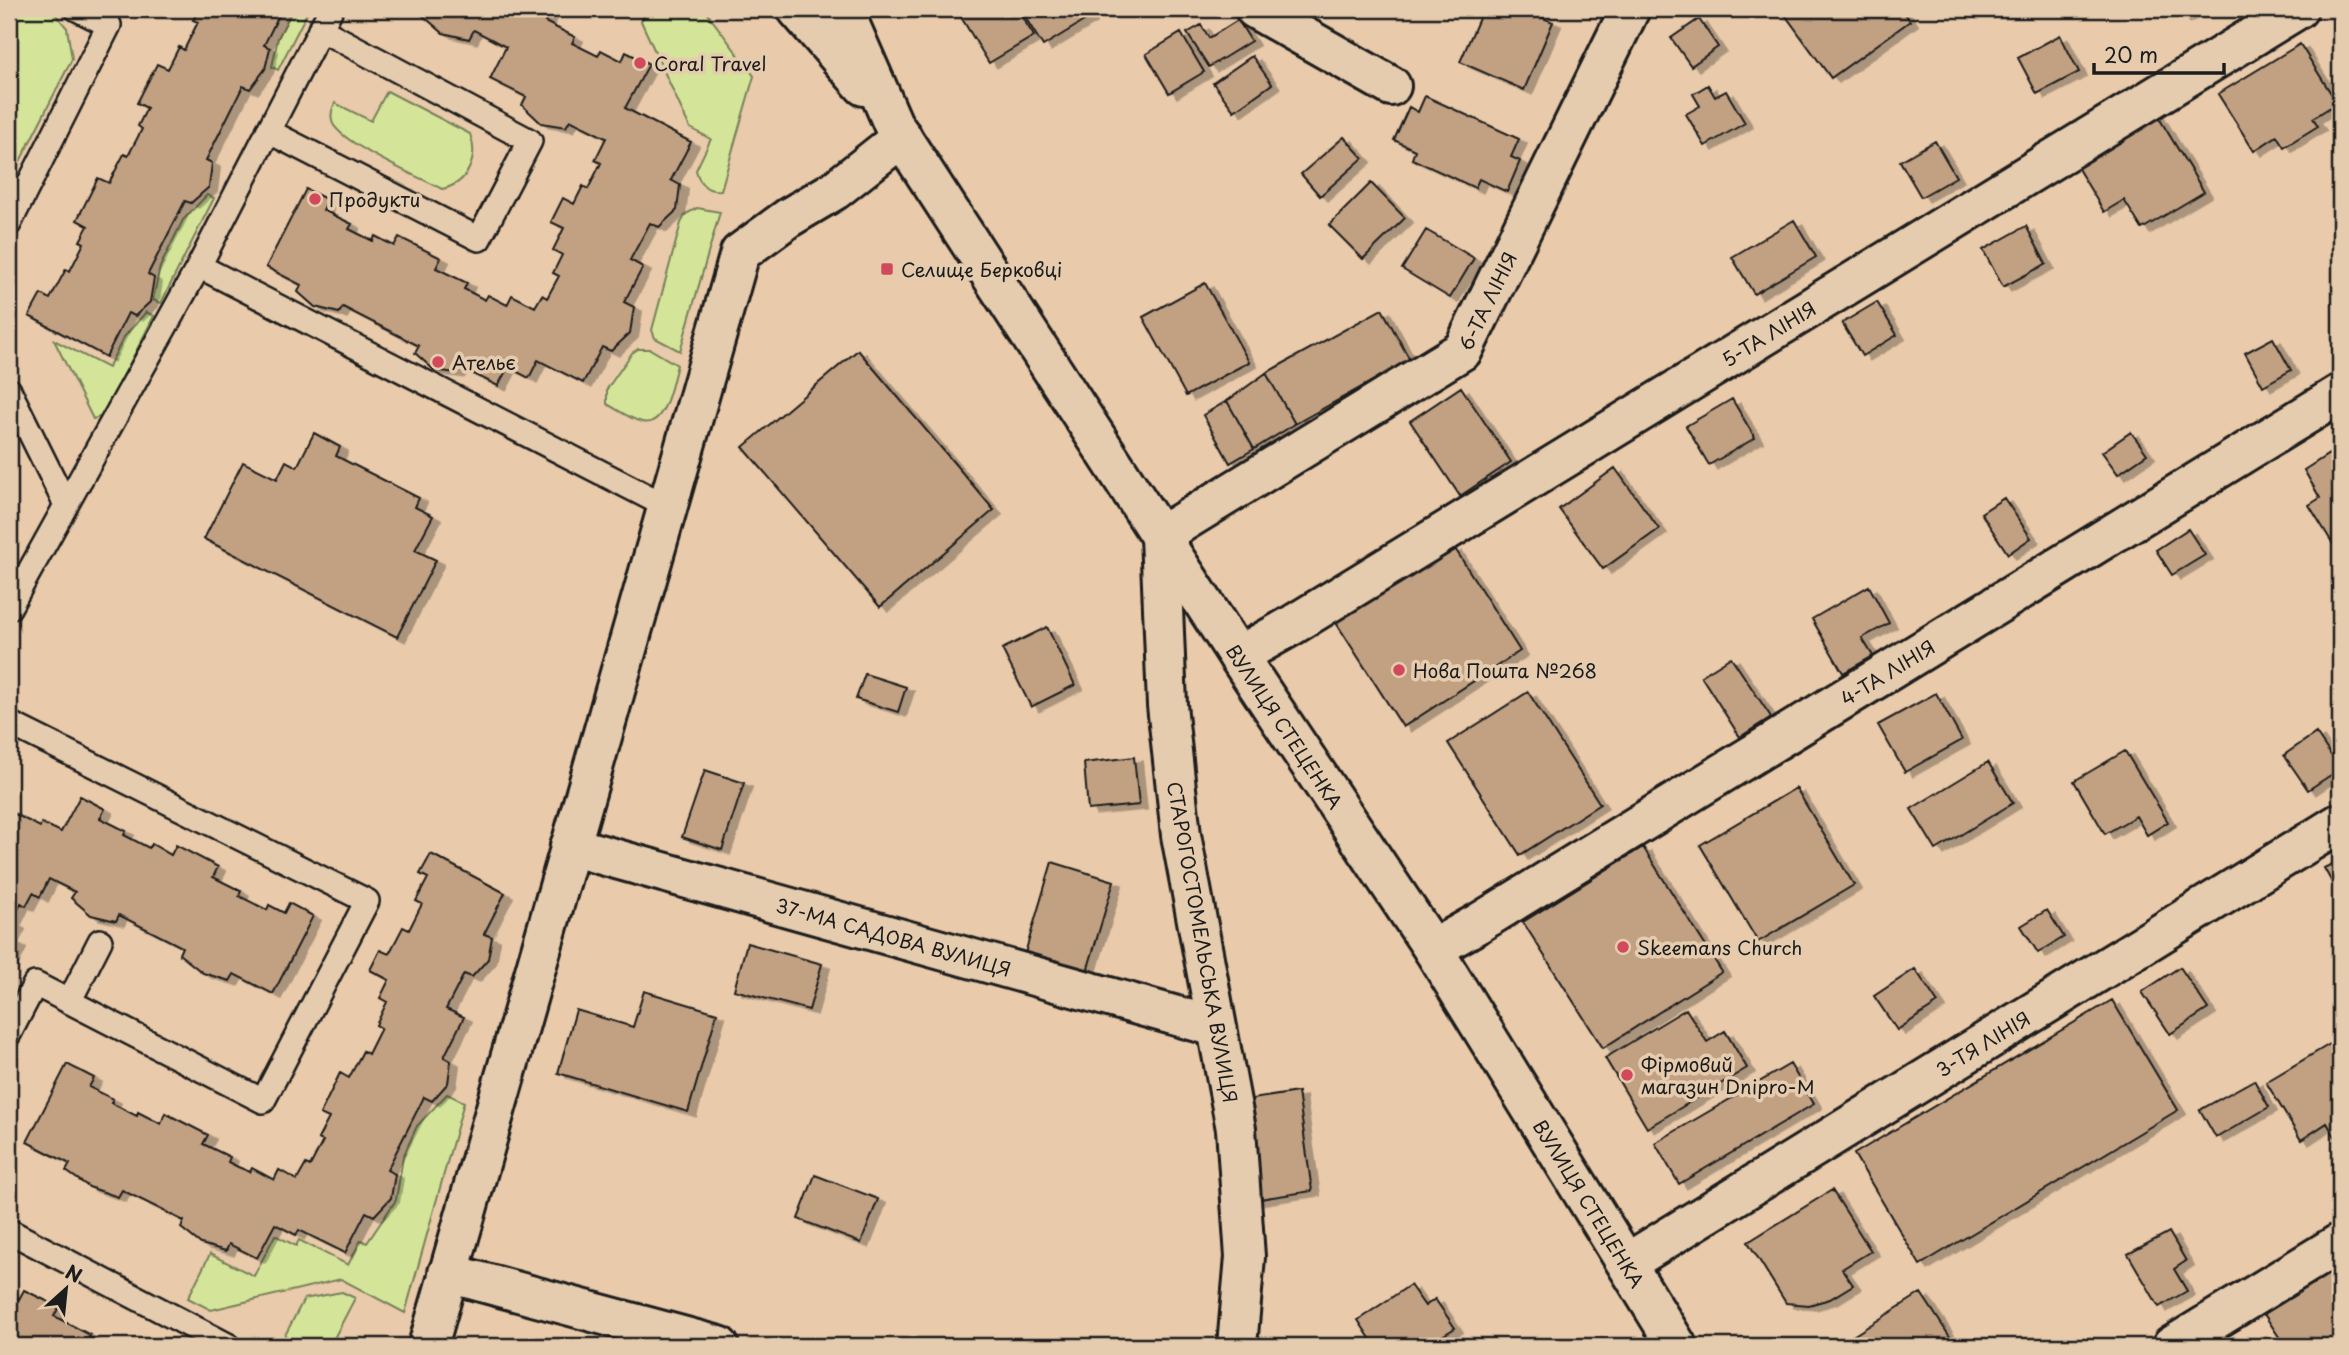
<svg xmlns="http://www.w3.org/2000/svg" width="2349" height="1355" viewBox="0 0 2349 1355" font-family="'Playpen Sans',sans-serif">
<defs>
<filter id="shadow"><feDropShadow dx="8" dy="4.5" stdDeviation="0" flood-color="#0004"/></filter>
</defs>
<rect width="100%" height="100%" fill="#e9caaa"/>
<filter id="ink" filterUnits="userSpaceOnUse"><feTurbulence type="fractalNoise" baseFrequency=".0143" numOctaves="2"/><feDisplacementMap in="SourceGraphic" scale="14" xChannelSelector="R" yChannelSelector="G"/><feConvolveMatrix kernelMatrix="1 2 1 2 8 2 1 2 1" color-interpolation-filters="sRGB"/></filter>
<g filter="url(#ink)">
<path fill="#d4e599" stroke="#78805a" stroke-width="2" d="M9 9H51L67 28 72 59 9 183Z
M293 9H309L278 70 272 67 278 38Z
M648 9H704L754 76 721 190C707 192 699 183 696 170L711 139 690 128 641 21Z
M387 91 470 134C479 157 468 184 442 189 417 176 346 146 333 124 330 117 332 109 335 103L371 121Z
M207 195 214 198 161 303 153 300 160 267 183 220Z
M697 208 720 212 680 351 655 338 652 330 681 223 686 214Z
M146 312 154 316 103 416 93 419 54 340 108 368 124 337Z
M638 349H650L677 365C672 381 666 428 642 422 630 419 618 410 607 404V389L632 353Z
M447 1094 464 1102 405 1313 341 1279 211 1310 188 1298 210 1254 254 1276 275 1235 296 1246 299 1240 348 1265 361 1240 367 1243 396 1200 403 1157 417 1126Z
M342 1292 355 1298 330 1346H291L282 1341 304 1299Z"/>
<path fill="#c2a183" stroke="#1c1c1c" stroke-width="2" filter="url(#shadow)" d="M199 9H282L264 45 270 48 265 69 250 89 243 86 206 160 212 163 209 187 191 203 185 201 148 274 154 278 150 302 135 316 128 313 106 357 29 316 41 294 50 299 66 269 70 271 84 243 80 241 88 226 77 220 98 178 109 183 124 154 128 156 142 129 138 126 147 108 137 103 157 64 168 69 179 47 184 50 198 22 193 20Z
M424 9H542L550 13 545 22 575 37 572 43 598 56 601 50 622 61 626 52 649 64 625 108 691 142 671 180 680 185 677 210 659 227 650 223 630 260 643 267 624 302 634 307 630 333 611 351 602 347 583 383 538 360 529 378 508 367 498 386 460 367 456 373 434 370 415 353 419 346 343 307 339 313 315 307 298 292 301 285 266 267 306 189 328 200 323 210 352 224 349 229 373 241 375 236 394 246 399 237 441 258 436 268 467 283 464 289 485 300 488 295 507 305 512 295 535 307 542 295 547 298 559 276 553 273 562 255 553 250 564 228 551 222 563 198 574 204 583 186 588 189 601 163 595 160 606 138 570 120 566 127 541 123 522 105 526 97 490 79 506 47 474 30 469 39 443 33 421 14Z
M956 9H1017L1034 36 989 63Z
M1020 9H1084L1089 18 1043 46Z
M1483 9H1521L1553 22 1524 90 1460 62Z
M1788 9H1902L1910 21 1831 78 1783 12Z
M2177 9H2198L2182 18Z
M1699 19 1718 47 1691 66 1671 38Z
M1238 20 1251 41 1209 67 1187 33 1201 25 1209 38Z
M1181 33 1204 72 1169 93 1146 54Z
M2060 35 2079 72 2037 94 2018 58Z
M2300 44 2337 103 2313 118 2318 126 2284 147 2277 136 2254 151 2218 94Z
M1252 56 1272 84 1234 111 1213 83Z
M1708 85 1715 97 1726 91 1745 123 1705 146 1686 114 1700 106 1693 94Z
M1425 96 1519 139 1511 157 1520 161 1507 192 1479 179 1475 188 1412 159 1415 150 1394 140 1409 107 1418 112Z
M2156 113 2204 192 2142 229 2124 200 2104 212 2074 162Z
M1344 137 1363 158 1320 196 1301 174Z
M1935 141 1956 177 1921 197 1900 161Z
M1371 183 1405 218 1363 259 1329 225Z
M1794 220 1816 257 1754 294 1732 257Z
M2026 226 2046 264 2003 287 1983 250Z
M1426 230 1474 258 1450 298 1402 269Z
M1205 283 1249 362 1186 396 1143 317Z
M1877 302 1897 335 1862 356 1842 323Z
M1382 309 1410 360 1295 424 1266 373Z
M2273 338 2291 370 2263 386 2245 353Z
M858 350 994 510 880 607 743 447Z
M1266 373 1295 424 1254 449 1227 401Z
M1461 387 1511 462 1460 496 1410 421Z
M1732 399 1755 438 1709 465 1686 426Z
M1227 401 1254 449 1230 463 1203 415Z
M2131 432 2147 454 2118 474 2102 452Z
M314 433 340 447 336 456 419 498 415 507 433 516 415 550 436 560 397 637 204 539 243 462 277 479 286 461 297 467Z
M2329 454 2340 473V540L2333 544 2309 505 2320 498 2304 470Z
M1615 468 1659 529 1603 569 1559 509Z
M2004 498 2031 538 2008 554 1981 513Z
M2188 529 2205 555 2172 575 2156 550Z
M1454 547 1520 651 1403 727 1335 621Z
M1869 586 1889 623 1862 638 1873 656 1843 673 1812 619Z
M1047 627 1075 685 1031 707 1002 649Z
M1731 657 1771 717 1740 737 1701 676Z
M865 674 906 687 898 712 856 699Z
M1528 692 1600 804 1520 855 1448 743Z
M1936 693 1962 740 1905 772 1878 725Z
M2316 733 2340 769 2308 790 2284 755Z
M2125 751 2168 822 2147 835 2136 816 2105 834 2074 781Z
M1134 757 1139 805 1088 810 1084 763Z
M1988 762 2013 803 1936 850 1911 809Z
M705 770 744 783 722 850 682 837Z
M1796 788 1854 885 1758 942 1700 845Z
M80 796 105 809 100 818 126 831 124 835 149 848 152 844 171 855 176 845 218 867 213 877 241 891 239 896 267 910 269 905 284 913 289 903 313 916 273 994 234 974 230 981 203 973 179 954 182 947 119 915 116 921 91 915 71 898 75 892 49 879 40 897 33 893 26 906 21 903 12 922 17 925 9 940 18 944 9 962V811L40 827 42 823 61 832Z
M1643 847 1722 972 1603 1048 1523 922Z
M431 854 505 893 484 934 492 937 488 959 472 977 464 974 446 1009 464 1017 444 1057 451 1061 448 1083 432 1101 424 1097 387 1170 395 1174 391 1198 374 1216 366 1212 345 1253 299 1230 296 1235 275 1224 257 1258 229 1244 226 1251 201 1244 181 1228 184 1221 122 1190 118 1197 89 1187 66 1171 70 1164 27 1142 67 1064 94 1078 89 1087 113 1099 111 1103 137 1116 138 1112 161 1124 165 1113 208 1135 203 1144 230 1157 228 1162 238 1167 250 1172 252 1168 274 1180 279 1170 297 1180 306 1164 310 1166 323 1141 318 1139 329 1118 320 1114 340 1073 349 1078 363 1051 368 1054 381 1028 376 1025 387 1002 380 998 389 980 370 970 380 950 389 954 403 927 409 930 422 904 416 901 428 878 420 874Z
M2340 860V897L2324 868Z
M1052 862 1114 881 1085 978 1023 960Z
M2047 910 2064 937 2038 953 2021 926Z
M747 943 822 964 809 1010 734 990Z
M2180 967 2208 1009 2170 1034 2142 992Z
M1915 969 1938 1003 1897 1030 1874 996Z
M644 991 717 1013 688 1112 558 1073 576 1010 633 1027Z
M2112 1000 2178 1110 1920 1265 1854 1154Z
M1686 1009 1707 1042 1725 1031 1747 1068 1647 1128 1605 1058Z
M2335 1041 2340 1049V1138L2337 1140 2327 1123 2301 1140 2266 1082Z
M1790 1064 1814 1104 1679 1184 1655 1143Z
M2254 1080 2269 1107 2216 1138 2200 1110Z
M1298 1092 1312 1191 1253 1200 1239 1101Z
M815 1175 878 1199 861 1243 798 1219Z
M1832 1190 1871 1251 1842 1269 1853 1285 1830 1299 1809 1305 1786 1303 1748 1242Z
M2169 1232 2186 1261 2174 1269 2187 1291 2159 1307 2128 1254Z
M2340 1266V1346H2285L2264 1314Z
M1410 1285 1425 1306 1435 1299 1455 1328 1439 1338 1445 1346H1375L1358 1320Z
M24 1290 59 1307 54 1316 90 1335 89 1337 106 1346H9V1293L19 1299Z
M1921 1293 1956 1346H1837Z"/>
<g fill="none" stroke-linecap="round" stroke-linejoin="round">
<g stroke="#1c1c1c" stroke-width="28">
<path id="service" d="M268 131 479 239 530 141 320 29
M9 224 109 25 77 9
M199 266 668 507
M9 390 66 505
M9 608 199 266 331 9
M9 723 367 901 263 1101 35 984 9 1034
M69 1002 100 941
M9 1231 229 1346"/>
</g>
<g stroke="#1c1c1c" stroke-width="44">
<g id="minor">
<path d="M1255 9 1391 86"/>
<path id="s1" d="M1238 656 1291 626 2298 9"/>
<path id="s2" d="M570 846 1216 1027"/>
<path id="s3" d="M1433 949 1477 924 2340 394"/>
<path id="s4" d="M1627 1263 2340 823"/>
<path d="M448 1273 719 1346"/>
<path d="M428 1346 740 253 788 218 835 190 902 137"/>
<path id="s5" d="M1237 1346 1245 1257 1236 1129 1181 835 1167 705 1160 536 1463 350 1630 9"/>
<path d="M2172 1346 2340 1243"/>
</g>
</g>
<g stroke="#1c1c1c" stroke-width="44">
<g id="secondary">
<path d="M797 9 864 86"/>
<path id="s6" d="M843 9 893 124 1238 656 1433 949 1677 1346"/>
</g>
</g>
<use href="#service" stroke="#e6ccae" stroke-width="23"/>
<use href="#minor" stroke="#e6ccae" stroke-width="38"/>
<use href="#secondary" stroke="#e6ccae" stroke-width="38"/>
</g>
</g>
<g fill="#d1495b" stroke="#e6ccae" stroke-width="2.5">
<circle cx="640" cy="63" r="7"/>
<circle cx="315" cy="199" r="7"/>
<rect x="880" y="262" width="14" height="14" rx="3.5"/>
<circle cx="438" cy="362" r="7"/>
<circle cx="1399" cy="670" r="7"/>
<circle cx="1623" cy="947" r="7"/>
<circle cx="1627" cy="1075" r="7"/>
</g>
<g text-anchor="middle" dominant-baseline="central" stroke-width="7" stroke-linejoin="round" paint-order="stroke">
<g font-size="19" fill="#1c1c1c" stroke="#e6ccae" text-anchor="start">
<text x="654" y="63">Coral Travel</text>
<text x="329" y="199">Продукти</text>
<text x="901" y="269">Селище Берковці</text>
<text x="452" y="362">Ательє</text>
<text x="1413" y="670">Нова Пошта №268</text>
<text x="1637" y="947">Skeemans Church</text>
<text x="1641" y="1064">Фірмовий<tspan x="1641" dy="22">магазин Dnipro-M</tspan></text>
</g>
<g font-size="19" fill="#1c1c1c" stroke="#e6ccae">
<text stroke="none"><textPath href="#s5" startOffset="1227">6-ТА ЛІНІЯ</textPath></text>
<text stroke="none"><textPath href="#s1" startOffset="621">5-ТА ЛІНІЯ</textPath></text>
<text stroke="none"><textPath href="#s3" startOffset="532">4-ТА ЛІНІЯ</textPath></text>
<text stroke="none"><textPath href="#s6" startOffset="844">ВУЛИЦЯ СТЕЦЕНКА</textPath></text>
<text stroke="none"><textPath href="#s2" startOffset="336">37-МА САДОВА ВУЛИЦЯ</textPath></text>
<text transform="translate(1203 942) rotate(80)">СТАРОГОСТОМЕЛЬСЬКА ВУЛИЦЯ</text>
<text stroke="none"><textPath href="#s4" startOffset="418">3-ТЯ ЛІНІЯ</textPath></text>
<text stroke="none"><textPath href="#s6" startOffset="1410">ВУЛИЦЯ СТЕЦЕНКА</textPath></text>
</g>
</g>
<rect width="2349" height="1355" fill="none" stroke="#e6ccae" stroke-width="35"/>
<rect x="18" y="18" width="2314" height="1320" fill="none" stroke="#1c1c1c" stroke-width="2.5" filter="url(#ink)"/>
<g transform="translate(66 1289) rotate(27)" stroke="#e6ccae" stroke-width="5" paint-order="stroke">
<path d="M0-5L12 26L0 18L-12 26Z" fill="#1c1c1c"/>
<text y="-10" font-size="19" font-weight="bold" text-anchor="middle" fill="#1c1c1c">N</text>
</g>
<path d="M2094 63v10h130v-10" fill="none" stroke="#1c1c1c" stroke-width="3.5"/>
<text x="2104" y="63" font-size="21" fill="#1c1c1c" stroke="#e6ccae" stroke-width="5" paint-order="stroke">20 m</text>
</svg>
